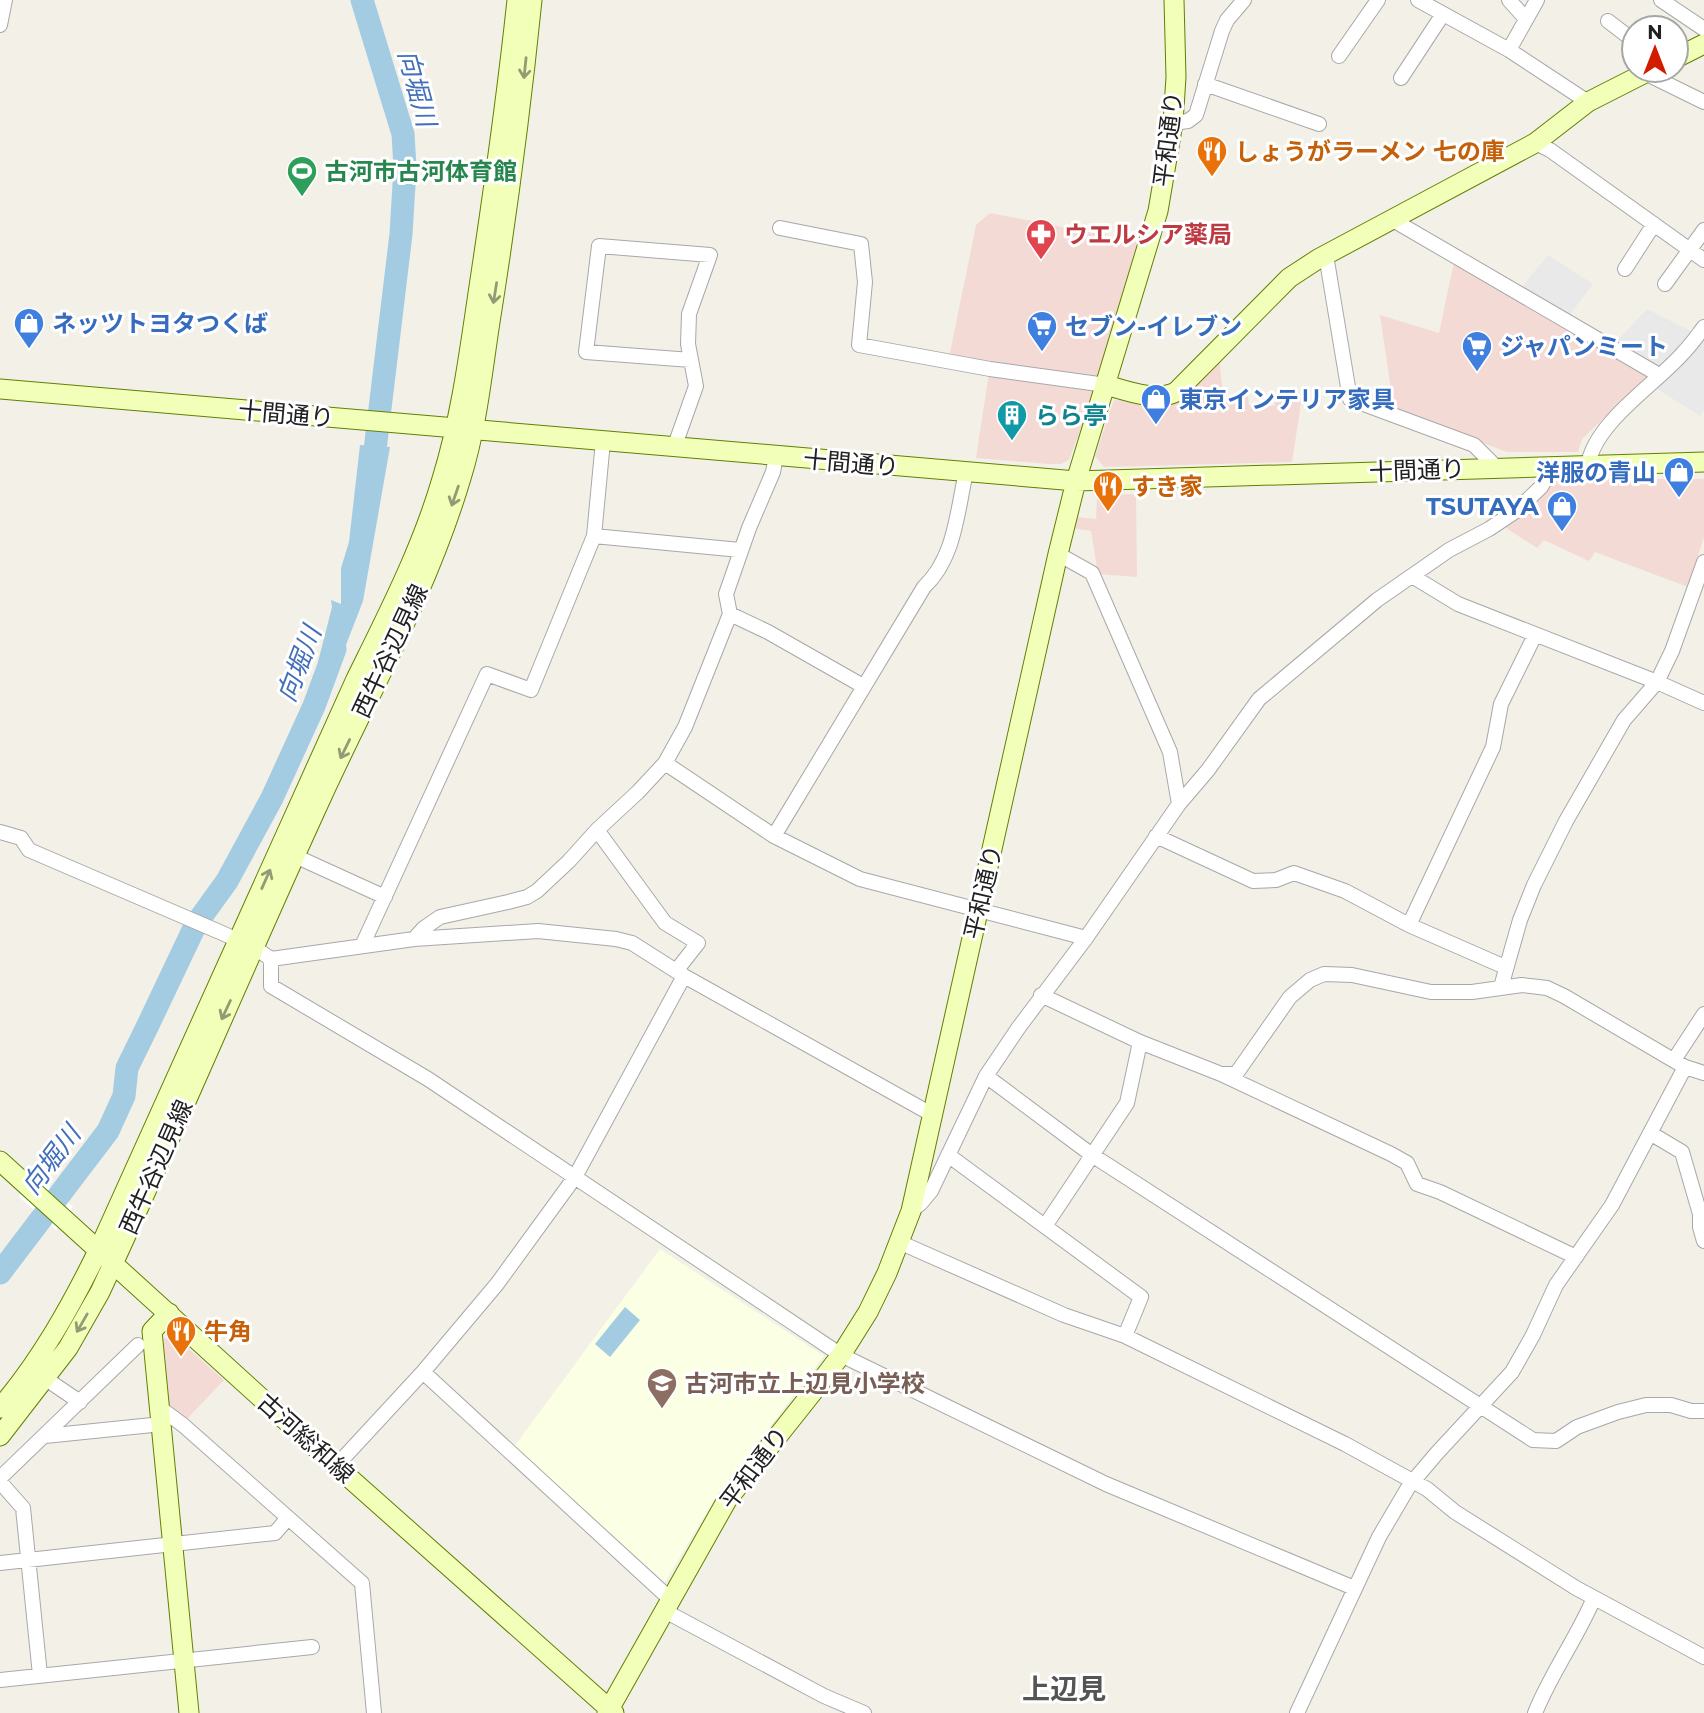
<svg xmlns="http://www.w3.org/2000/svg" width="1704" height="1713" viewBox="0 0 1704 1713" font-family="Montserrat,'Noto Sans JP',sans-serif">
<rect width="100%" height="100%" fill="#f2f0e7"/>
<path fill="#f4dad5" d="M990 213 1139 242 1099 378 949 358 976 225Z
M1454 262 1647 377 1582 439 1578 452H1507L1394 410 1380 315 1439 333Z
M1219 356 1223 396H1248L1249 405 1274 406 1277 397H1302L1292 462 1104 467 1095 456 1114 400 1165 403Z
M989 373 1092 387 1095 391 1069 460 1061 464H1049L976 458Z
M1659 479H1704V537L1688 587 1595 552 1589 561 1544 540 1537 548 1503 526 1552 480Z
M1136 494 1137 577 1098 574 1091 531 1072 528 1075 517 1096 519 1097 495Z
M174 1336 224 1380 186 1420 165 1403 163 1339Z"/>
<path fill="#fbffe3" d="M660 1249 824 1356 714 1500 665 1582 513 1448Z"/>
<path fill="#e9e9e9" d="M1548 255 1593 284 1569 316 1521 288Z
M1647 309 1693 332 1656 368 1615 343Z
M1704 334V410L1700 416 1654 387Z"/>
<path fill="#a3cce3" d="M360 445 390 447 363 601 334 676 324 678 318 662 332 607 331 600 341 604V568L349 542Z
M625 1307 640 1320 610 1357 595 1344Z"/>
<path fill="#fff" d="M35 1174 73 1207 56 1230 19 1197Z"/>
<g fill="none" stroke-linecap="round" stroke-linejoin="round">
<path stroke="#a3cce3" stroke-width="23" d="M362 0 403 134 405 168 401 234 372 475
M0 1273 108 1131 124 1096 127 1068 149 1023 196 924 227 881 272 798 314 706 335 649"/>
<g stroke="#a8a8a8" stroke-width="16">
<path id="street" d="M1418 0 1509 50 1588 102
M1509 0 1526 19
M1661 0 1704 29
M1608 21 1634 41
M0 25 5 0
M1509 50 1537 0
M1339 56 1378 0
M1645 73 1704 102
M1401 78 1443 14
M1205 84 1319 124
M1173 123 1188 121 1196 115 1222 31 1227 20 1244 0
M1535 143 1550 150 1704 260
M1393 220 1659 375
M780 228 861 244 865 282 859 345 990 369 1106 385
M1326 255 1350 399 1474 445 1496 467
M1625 269 1654 224
M1665 284 1704 230
M603 441 594 536 740 550
M674 448 696 386 688 344 689 314 710 255 599 246 586 352 691 360
M1588 465C1595 422 1655 385 1683 353 1691 345 1697 336 1704 327
M1058 554 1092 573 1170 752 1179 804
M1412 576 1458 604 1657 682 1704 703
M730 614 768 632 863 686
M665 763 774 836 860 879 1086 938
M597 830 665 923 698 943 676 971
M0 832 21 838 29 850 222 933 255 948 271 959 414 939 538 931 616 939 632 943 684 976 933 1115
M774 836 924 587C955 558 957 512 966 472
M1156 836 1253 881 1276 880 1294 873 1345 891 1409 925 1493 747 1501 704 1535 635
M295 856 385 897
M1409 925 1505 967
M414 939 424 928 440 917 508 902 527 897 537 891 569 861 597 830 638 792 665 763 685 727 730 614 726 594 749 528 773 472 776 456
M362 946 487 674 531 690 594 536
M271 959V986L428 1079 841 1355 1106 1484 1354 1588
M1501 987 1520 920 1534 885 1566 821 1624 720 1657 682 1672 651 1704 562
M1041 995 1140 1042 1221 1074 1391 1154 1407 1163 1417 1184 1440 1192 1576 1257
M1674 1060 1704 1014
M1222 1074H1236L1290 997 1310 980 1324 974 1352 975 1431 992H1472L1522 985 1547 988 1564 996 1685 1067 1704 1073
M986 1076 1092 1155 1533 1440 1556 1441 1577 1427 1618 1412 1646 1405H1671L1691 1411H1704
M1650 1133 1682 1152 1700 1214V1227L1704 1241
M948 1155 1141 1297 1125 1336
M911 1211 921 1203 931 1191 986 1076 1019 1027 1086 938 1179 804 1208 770 1259 699 1377 600 1449 550 1489 529 1516 511 1541 487 1552 466
M1045 1226 1127 1103 1140 1042
M899 1242 1064 1315 1125 1336 1345 1444 1427 1489 1455 1512 1576 1588 1704 1657
M423 1372 670 1599
M46 1379 80 1402
M160 1408 183 1425 362 1583 374 1713
M45 1436 162 1424
M336 1466 423 1372 497 1284 575 1177 684 976
M0 1478 138 1345
M0 1482 23 1508 40 1675
M0 1563 275 1533 287 1519
M663 1610 824 1696 864 1713
M0 1680 312 1647
M1297 1713 1379 1537 1409 1486 1437 1453 1512 1372 1533 1335 1556 1285 1612 1205 1685 1067
M1535 1713C1551 1673 1577 1638 1594 1598"/>
</g>
<g stroke="#618000" stroke-width="21">
<path id="secondary" d="M1676 58 1704 44
M1106 385C1127 391 1156 402 1176 392L1289 278 1318 259 1535 143 1588 102 1651 70
M0 389 1076 481 1704 462
M0 1161 336 1466 614 1713
M169 1313 152 1331 189 1713
M0 1408C41 1360 71 1306 99 1249L356 679C388 614 422 548 442 479 462 414 470 346 480 280 494 187 507 94 517 0
M0 1436 68 1348 100 1292C177 1127 247 959 323 794 371 690 428 589 461 478 477 427 482 374 490 322 507 215 521 108 532 0
M607 1713 727 1500 812 1393 841 1355 868 1312 887 1273 911 1211 1058 554 1076 481 1158 211 1173 123 1176 77 1174 0"/>
</g>
<use href="#street" stroke="#fff" stroke-width="14"/>
<use href="#secondary" stroke="#f2ffb8" stroke-width="19"/>
</g>
<defs><path id="oneway-shaft" d="M-6 0H5M1.5-3L5.5 0L1.5 3" fill="none" stroke-width="1.6" stroke-linecap="round" stroke-linejoin="round" transform="scale(1.75)"/></defs>
<g stroke="#949b74">
<use href="#oneway-shaft" transform="translate(525 68) rotate(96)"/>
<use href="#oneway-shaft" transform="translate(495 293) rotate(99)"/>
<use href="#oneway-shaft" transform="translate(455 496) rotate(109)"/>
<use href="#oneway-shaft" transform="translate(345 749) rotate(116)"/>
<use href="#oneway-shaft" transform="translate(266 879) rotate(-66)"/>
<use href="#oneway-shaft" transform="translate(226 1010) rotate(115)"/>
<use href="#oneway-shaft" transform="translate(82 1323) rotate(120)"/>
</g>
<defs>
<g id="restaurant-pin" transform="scale(1.575)"><path d="M0 17L-7.5 6A9.5 9.5 0 1 1 7.5 6Z" fill="#e8710a" stroke="#fff"/><path d="M-5-6h1v4h1v-4h1v4h1v-4h1v5L-1.5 .5V6h-2V.5L-5-1ZM5-6V6H3V1.5H1.5Q1.5-4 5-6Z" fill="#fff"/></g>
<g id="stadium-pin" transform="scale(1.575)"><path d="M0 17L-7.5 6A9.5 9.5 0 1 1 7.5 6Z" fill="#2e9e5b" stroke="#fff"/><path d="M0-5a6.5 5 0 1 0 0 10a6.5 5 0 1 0 0-10ZM-3.5-1.8h7v3.6h-7Z" fill="#fff"/></g>
<g id="pharmacy-pin" transform="scale(1.575)"><path d="M0 17L-7.5 6A9.5 9.5 0 1 1 7.5 6Z" fill="#e0444e" stroke="#fff"/><path d="M-2-6h4v4h4v4h-4v4h-4v-4h-4v-4h4Z" fill="#fff"/></g>
<g id="shop-pin" transform="scale(1.575)"><path d="M0 17L-7.5 6A9.5 9.5 0 1 1 7.5 6Z" fill="#3f7fe0" stroke="#fff"/><path d="M-5-2.5h2.3a2.7 3.5 0 0 1 5.4 0H5L5.5 6h-11ZM-1.5-2.5h3a1.5 2.3 0 0 0-3 0Z" fill="#fff"/></g>
<g id="supermarket-pin" transform="scale(1.575)"><path d="M0 17L-7.5 6A9.5 9.5 0 1 1 7.5 6Z" fill="#3f7fe0" stroke="#fff"/><path d="M-6-5.5h2.5l.6 2H6L4.5 2H-2.5L-4.4-4H-6ZM-1.5 3.2a1.3 1.3 0 1 0 .1 0ZM3 3.2a1.3 1.3 0 1 0 .1 0Z" fill="#fff"/></g>
<g id="building-pin" transform="scale(1.575)"><path d="M0 17L-7.5 6A9.5 9.5 0 1 1 7.5 6Z" fill="#0f9aa8" stroke="#fff"/><path d="M-4-6H4V6H1V3H-1V6H-4ZM-2.5-4.3h1.7v1.8h-1.7ZM.8-4.3h1.7v1.8H.8ZM-2.5-1h1.7V.8h-1.7ZM.8-1h1.7V.8H.8Z" fill="#fff"/></g>
<g id="school-pin" transform="scale(1.575)"><path d="M0 17L-7.5 6A9.5 9.5 0 1 1 7.5 6Z" fill="#8d6e63" stroke="#fff"/><path d="M0-5L7-2L0 1L-7-2ZM-4 1L0 2.5L4 1V4Q0 6-4 4Z" fill="#fff"/></g>
</defs>
<g fill-rule="evenodd">
<use href="#restaurant-pin" x="1212" y="151"/>
<use href="#stadium-pin" x="302" y="171"/>
<use href="#pharmacy-pin" x="1041" y="234"/>
<use href="#shop-pin" x="29" y="323"/>
<use href="#supermarket-pin" x="1042" y="326"/>
<use href="#supermarket-pin" x="1477" y="346"/>
<use href="#shop-pin" x="1156" y="399"/>
<use href="#building-pin" x="1012" y="415"/>
<use href="#shop-pin" x="1679" y="472"/>
<use href="#restaurant-pin" x="1108" y="486"/>
<use href="#shop-pin" x="1562" y="506"/>
<use href="#restaurant-pin" x="181" y="1331"/>
<use href="#school-pin" x="662" y="1383"/>
</g>
<g text-anchor="middle" dominant-baseline="central" stroke-width="6" stroke-linejoin="round" paint-order="stroke">
<g font-size="24" fill="#212121" stroke="#fff">
<text transform="translate(1168 139) rotate(-83)">平和通り</text>
<text transform="translate(286 414) rotate(5)">十間通り</text>
<text transform="translate(851 463) rotate(5)">十間通り</text>
<text transform="translate(1417 470) rotate(-2)">十間通り</text>
<text transform="translate(390 651) rotate(-65)">西牛谷辺見線</text>
<text transform="translate(983 892) rotate(-77)">平和通り</text>
<text transform="translate(156 1167) rotate(-66)">西牛谷辺見線</text>
<text transform="translate(306 1438) rotate(42)">古河総和線</text>
<text transform="translate(754 1468) rotate(-53)">平和通り</text>
</g>
<g font-size="24" font-weight="bold" fill="#c56008" stroke="#fff" text-anchor="start">
<text x="1235" y="151">しょうがラーメン 七の庫</text>
<text x="1131" y="486">すき家</text>
<text x="204" y="1331">牛角</text>
</g>
<g font-size="24" font-weight="bold" fill="#27864d" stroke="#fff" text-anchor="start">
<text x="325" y="171">古河市古河体育館</text>
</g>
<g font-size="24" font-weight="bold" fill="#be3a42" stroke="#fff" text-anchor="start">
<text x="1064" y="234">ウエルシア薬局</text>
</g>
<g font-size="24" font-weight="bold" fill="#366cbe" stroke="#fff" text-anchor="start">
<text x="52" y="323">ネッツトヨタつくば</text>
<text x="1065" y="326">セブン-イレブン</text>
<text x="1500" y="346">ジャパンミート</text>
<text x="1179" y="399">東京インテリア家具</text>
<text x="1656" y="472" text-anchor="end">洋服の青山</text>
<text x="1539" y="506" text-anchor="end">TSUTAYA</text>
</g>
<g font-size="24" font-weight="bold" fill="#0d838f" stroke="#fff" text-anchor="start">
<text x="1035" y="415">らら亭</text>
</g>
<g font-size="24" font-weight="bold" fill="#785e54" stroke="#fff" text-anchor="start">
<text x="685" y="1383">古河市立上辺見小学校</text>
</g>
<g font-size="26" font-style="italic" fill="#426fbb" stroke="#fff">
<text transform="translate(417 88) rotate(75)">向堀川</text>
<text transform="translate(299 664) rotate(-69)">向堀川</text>
<text transform="translate(51 1160) rotate(-53)">向堀川</text>
</g>
<g font-size="28" font-weight="bold" fill="#545454" stroke="#fff">
<text x="1064" y="1689">上辺見</text>
</g>
</g>
<g transform="translate(1655 49)"><circle r="33" fill="#ffffff" stroke="#a6a6a6" stroke-width="2"/>
<path d="M0-5L12 26L0 18L-12 26Z" fill="#d21c00"/>
<text y="-10" font-size="19" font-weight="bold" text-anchor="middle" fill="#212121">N</text>
</g>
</svg>
